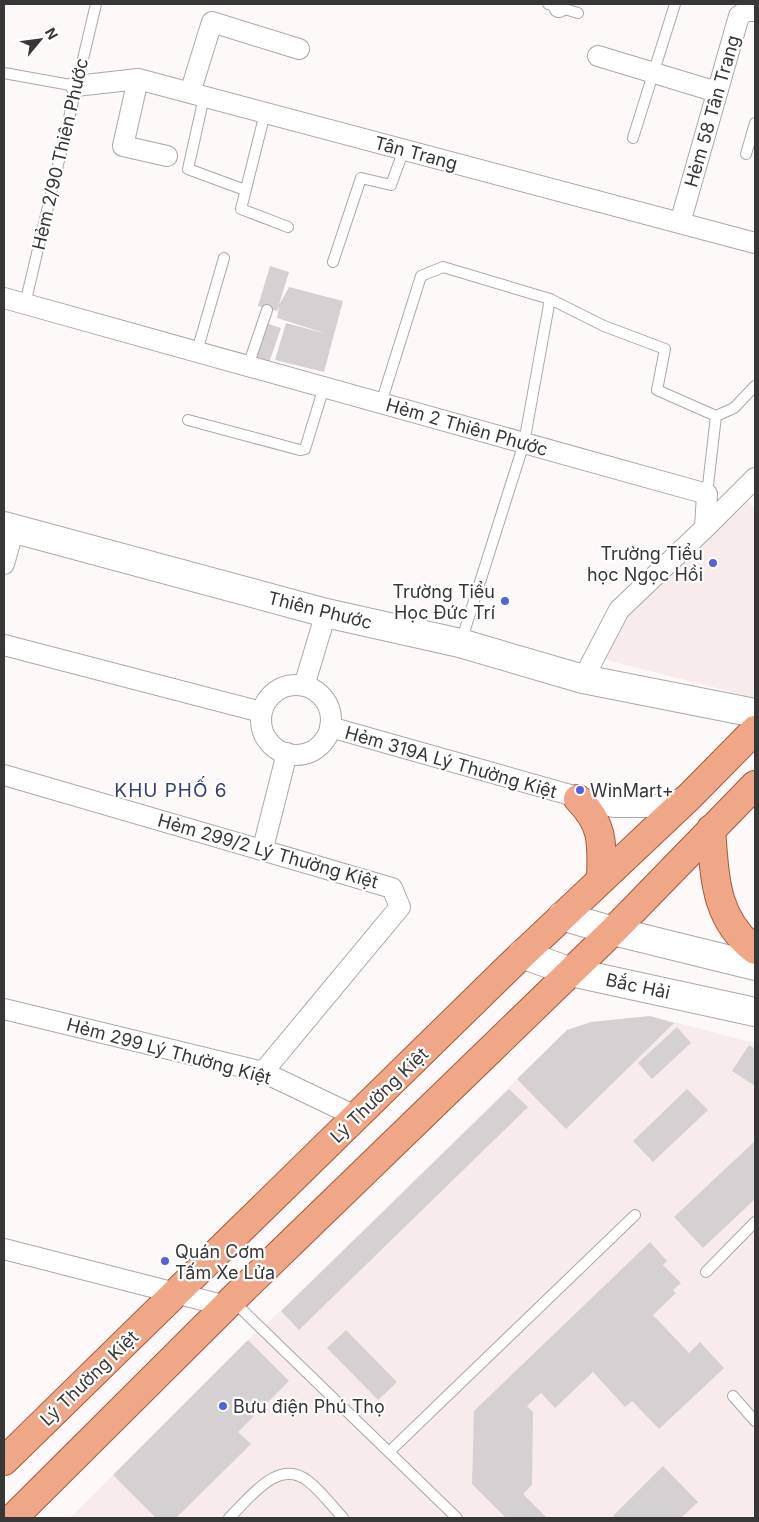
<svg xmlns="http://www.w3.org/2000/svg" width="759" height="1522" viewBox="0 0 759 1522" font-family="Inter,sans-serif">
<rect width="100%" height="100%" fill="#fcf9f8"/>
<path fill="#f8ebeb" d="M740 493 755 508V698L599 658 617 618Z
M650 1016 755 1043V1518H70L248 1340 281 1311 567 1030 591 1022Z"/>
<path fill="#d5d1d2" d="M270 266 289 272 279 305 289 287 343 301 324 372 275 360 286 323 327 334 277 318 279 307 277 311 258 306Z
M266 323 281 328 269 363 254 358Z
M650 1016 674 1023 566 1129 517 1079 567 1030 591 1022Z
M677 1027 691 1043 652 1079 638 1063Z
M749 1045 755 1049V1086L732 1071Z
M509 1089 528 1107 299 1330 281 1311Z
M687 1089 708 1110 653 1162 633 1141Z
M755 1141V1199L703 1248 674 1217Z
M650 1242 667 1261 663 1265 681 1283 673 1290 676 1293 653 1315 689 1353 700 1342 724 1368 659 1429 632 1401 625 1407 593 1372 555 1408 541 1393 527 1406 533 1412 532 1485 523 1494 547 1518H506L472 1484 474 1411Z
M346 1330 397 1382 378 1400 327 1348Z
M248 1340 289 1381 238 1432 251 1444 176 1518H156L113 1475Z
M663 1466 698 1502 681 1518H615L613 1516Z"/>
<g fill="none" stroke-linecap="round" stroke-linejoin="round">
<g stroke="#aba8a7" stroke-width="12">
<path id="lane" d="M548 4 578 13
M4 73 76 86
M204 97 188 169 245 190
M265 113 241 209 288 227
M633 138 675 4
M746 154 755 123
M333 262 361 178 391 185 404 149
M25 304 96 4
M197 351 224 258
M248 366 267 310
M381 403 421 276 443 267 550 299 604 326 665 349 657 390 716 416 707 494
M716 416 734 408 755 386
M188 420 300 450 305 449 324 387
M461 642 524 443 550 299
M706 1272 755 1222
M233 1301 457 1518
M733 1396 755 1421
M389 1452 635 1215
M229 1518C249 1499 278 1457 308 1481 321 1491 332 1506 343 1518"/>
</g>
<g stroke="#aba8a7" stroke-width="22">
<path id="street" d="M559 7 560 4
M598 56 717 92
M138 79 123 146 167 156
M76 86 138 79 755 243
M190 93 212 22 299 49
M680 223 739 16 746 11H755
M4 298 707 494 705 528 619 610 583 679
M705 528 755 478
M4 564 14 528
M4 645 261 712
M261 720a35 35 0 1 1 70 0a35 35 0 1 1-70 0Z
M304 686 326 613
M330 727 613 807H649L688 797
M4 775 392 888 400 907 263 1072
M263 848 287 753
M4 1009 263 1072 357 1117
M4 1249 226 1306"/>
</g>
<g stroke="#aba8a7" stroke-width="30">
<path id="secondary" d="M4 526 326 613 460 643 583 679 755 713
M562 916 613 931 755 966
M522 954 571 972 755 1012"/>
</g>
<g stroke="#a85a38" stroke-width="30">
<path id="primary" d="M578 799C604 825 602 843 601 878
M711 829C715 877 714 918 755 950
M4 1461 511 965 690 796 755 730
M13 1518 232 1300 613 931 755 785"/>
</g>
<use href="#lane" stroke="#fff" stroke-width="10"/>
<use href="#street" stroke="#fff" stroke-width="20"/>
<use href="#secondary" stroke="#fff" stroke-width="28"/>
<use href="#primary" stroke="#efa788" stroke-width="28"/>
</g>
<g fill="#5761d8" stroke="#fff" stroke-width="2">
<circle cx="713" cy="563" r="5"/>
<circle cx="505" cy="601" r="5"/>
<circle cx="580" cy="790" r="5"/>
<circle cx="165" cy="1261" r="5"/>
<circle cx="223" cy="1406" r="5"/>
</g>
<g text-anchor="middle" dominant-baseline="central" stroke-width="4.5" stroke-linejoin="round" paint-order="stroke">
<g font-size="18" fill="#383737" stroke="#fff">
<text transform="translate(712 111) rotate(-74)">Hẻm 58 Tân Trang</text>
<text transform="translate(416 153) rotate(15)">Tân Trang</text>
<text transform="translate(60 154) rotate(-77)">Hẻm 2/90 Thiên Phước</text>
<text transform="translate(467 427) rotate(16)">Hẻm 2 Thiên Phước</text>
<text transform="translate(320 610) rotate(14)">Thiên Phước</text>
<text transform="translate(451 762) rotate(16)">Hẻm 319A Lý Thường Kiệt</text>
<text transform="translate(268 851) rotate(16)">Hẻm 299/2 Lý Thường Kiệt</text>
<text transform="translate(638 986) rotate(12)">Bắc Hải</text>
<text transform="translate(169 1051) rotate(15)">Hẻm 299 Lý Thường Kiệt</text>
<text transform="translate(379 1095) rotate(-44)">Lý Thường Kiệt</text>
<text transform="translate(89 1378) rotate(-44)">Lý Thường Kiệt</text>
</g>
<g font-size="18" fill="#383737" stroke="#fff" text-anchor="start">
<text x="703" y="553" text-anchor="end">Trường Tiểu<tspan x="703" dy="21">học Ngọc Hồi</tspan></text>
<text x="495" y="591" text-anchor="end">Trường Tiểu<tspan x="495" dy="21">Học Đức Trí</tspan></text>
<text x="590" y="790">WinMart+</text>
<text x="175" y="1251">Quán Cơm<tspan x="175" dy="21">Tấm Xe Lửa</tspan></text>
<text x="233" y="1406">Bưu điện Phú Thọ</text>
</g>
<g font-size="19" letter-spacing="1" fill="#353d78" stroke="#fff">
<text x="171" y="790">KHU PHỐ 6</text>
</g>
</g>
<rect width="759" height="1522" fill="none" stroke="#383737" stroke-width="10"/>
<g transform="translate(40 40) rotate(61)" stroke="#ffffff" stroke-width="4" paint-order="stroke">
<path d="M0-4L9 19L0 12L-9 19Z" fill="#383737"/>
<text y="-8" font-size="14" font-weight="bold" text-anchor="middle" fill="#383737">N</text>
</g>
</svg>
